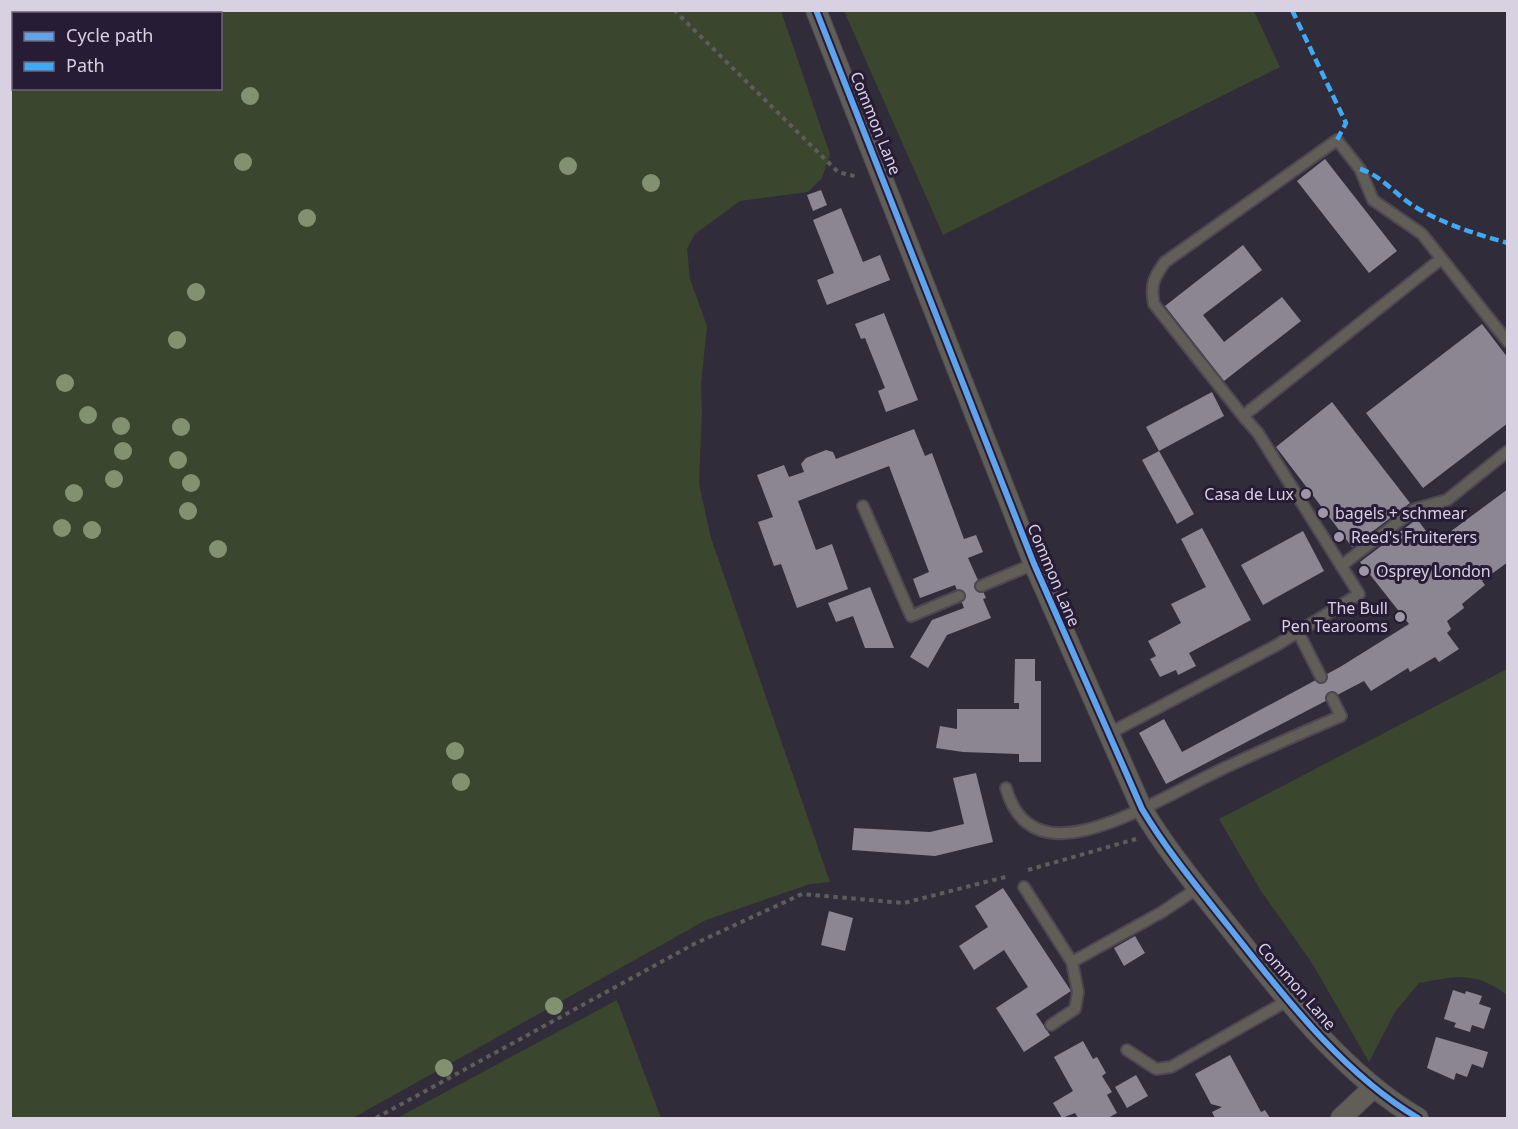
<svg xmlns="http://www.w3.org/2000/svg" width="1518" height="1129" viewBox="0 0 1518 1129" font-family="'Noto Sans',sans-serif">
<rect width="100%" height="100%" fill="#312c39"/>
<path fill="#3a462d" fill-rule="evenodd" d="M10 11H781L830 154 822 178 808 192 740 201 695 234 687 249 690 279 707 326 701 385 702 411 699 484 711 538 830 882 810 884 706 920 353 1118H11ZM14 14H220V88H14Z
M844 11H1254L1280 67 943 235Z
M1507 669V995C1475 971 1457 976 1419 983L1395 1012 1369 1062 1312 963 1261 891 1219 819Z
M617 1000 661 1118H397Z"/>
<path fill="#8c8692" d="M1325 159 1397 251 1369 273 1297 181Z
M821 190 827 205 813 211 807 195Z
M841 208 863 262 880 255 890 280 827 305 817 280 834 273 813 220Z
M1243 245 1262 270 1203 315 1224 342 1282 297 1301 321 1224 381 1165 306Z
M884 313 918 400 886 412 878 391 885 388 865 338 861 339 855 324Z
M1482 324 1508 358V423L1423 488 1366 413Z
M1212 392 1224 416 1159 451 1146 427Z
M1332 402 1410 503 1352 547 1276 447Z
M914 429 925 456 932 453 964 539 976 535 983 552 968 558 986 598 983 599 991 618 947 635 928 668 910 657 932 620 964 608 955 585 920 598 913 579 929 572 889 466 798 501 816 550 832 544 848 589 797 608 781 564 774 566 758 522 773 517 757 475 784 465 789 477 804 472 801 464 806 458 826 450 833 452 836 459Z
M1159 451 1194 514 1177 524 1142 460Z
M1508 489V562L1482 581 1485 585 1462 604 1464 608 1447 621 1451 629 1447 633 1459 649 1439 662 1435 657 1410 672 1408 668 1371 691 1364 681 1166 784 1139 733 1164 719 1182 752 1340 667 1409 624 1360 562 1417 519 1435 543Z
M1202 528 1251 620 1189 653 1196 666 1178 675 1176 670 1160 677 1150 659 1156 656 1148 641 1181 623 1171 604 1206 587 1181 539Z
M1303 531 1324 571 1263 605 1241 565Z
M870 587 894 648H865L853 616 836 622 828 603Z
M1015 659H1035V681H1041V762H1019V754L963 752 936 748 940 726 957 729V709H1019V703H1014Z
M976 773 993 842 935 856 852 850 854 828 930 832 964 824 953 778Z
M1003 888 1071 991 1036 1014 1050 1035 1024 1052 996 1008 1028 987 1004 950 974 970 959 946 988 927 975 906Z
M829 911 853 918 845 951 821 945Z
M1135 936 1145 953 1124 966 1114 948Z
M1453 990 1465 994 1466 991 1482 996 1479 1004 1491 1008 1484 1029 1472 1025 1470 1032 1454 1027 1456 1023 1444 1019Z
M1436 1037 1488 1052 1483 1068 1472 1064 1467 1077 1456 1073 1454 1080 1427 1068Z
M1083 1041 1093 1059 1097 1057 1106 1073 1102 1076 1112 1092 1107 1095 1117 1113 1108 1118H1078L1075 1113 1062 1118 1053 1103 1073 1091 1054 1057Z
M1230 1055 1261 1112 1265 1110 1270 1118H1215L1212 1112 1222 1107 1211 1104 1195 1074Z
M1136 1075 1148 1096 1127 1108 1115 1087Z"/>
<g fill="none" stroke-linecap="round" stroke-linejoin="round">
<g stroke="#4c4753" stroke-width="14">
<path id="service" d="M1243 416 1154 304C1150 285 1154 277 1165 262L1337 140 1360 169 1373 200 1422 234 1508 342
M863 506 911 616 959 596
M1341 566 1415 509 1447 500 1508 451
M981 586 1034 564
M1298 632 1321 677
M1108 734 1277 645 1359 594 1258 433 1243 416 1441 259
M1006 788C1014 817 1032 835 1064 833 1108 832 1176 791 1216 772 1257 752 1299 734 1341 716L1332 698
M1024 887 1072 962 1078 992 1075 1009 1051 1025
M1072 962 1162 912 1198 888
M1127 1050 1156 1069 1171 1067 1287 1001"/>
</g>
<g stroke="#4c4753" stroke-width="22">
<path id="minor" d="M816 10 1034 564 1142 809C1167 851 1199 889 1229 927 1283 995 1343 1074 1418 1118
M1341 1118 1374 1087"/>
</g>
<path stroke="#5f5c5b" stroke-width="4" stroke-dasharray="4.5 4.5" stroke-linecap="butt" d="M674 10 838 172 858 177
M1028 870 1136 839
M376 1118 694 944 802 894 904 903 1009 876"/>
<use href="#service" stroke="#605e56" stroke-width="10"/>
<use href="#minor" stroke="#605e56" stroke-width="20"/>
<path stroke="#3fa9f5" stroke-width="4.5" stroke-dasharray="9 4.5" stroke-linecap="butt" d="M1292 10 1346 123 1337 140
M1360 169C1383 176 1396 196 1417 208 1446 225 1476 234 1508 243"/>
<g stroke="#271c35" stroke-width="10">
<path id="cycleway" d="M816 10 1034 564 1142 809C1167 851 1199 889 1229 927 1283 995 1343 1074 1418 1118"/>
</g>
<use href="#cycleway" stroke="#60a3ed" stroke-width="6"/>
</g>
<g fill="#829271">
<circle cx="250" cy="96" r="9"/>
<circle cx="243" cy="162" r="9"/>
<circle cx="568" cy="166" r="9"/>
<circle cx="651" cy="183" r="9"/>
<circle cx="307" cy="218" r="9"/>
<circle cx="196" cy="292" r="9"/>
<circle cx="177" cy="340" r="9"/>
<circle cx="65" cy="383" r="9"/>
<circle cx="88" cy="415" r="9"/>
<circle cx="121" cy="426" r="9"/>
<circle cx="181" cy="427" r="9"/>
<circle cx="123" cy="451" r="9"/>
<circle cx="178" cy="460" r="9"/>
<circle cx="114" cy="479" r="9"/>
<circle cx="191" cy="483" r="9"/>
<circle cx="74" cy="493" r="9"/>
<circle cx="188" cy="511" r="9"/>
<circle cx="62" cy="528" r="9"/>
<circle cx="92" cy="530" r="9"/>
<circle cx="218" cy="549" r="9"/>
<circle cx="455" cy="751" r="9"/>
<circle cx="461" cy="782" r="9"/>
<circle cx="554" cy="1006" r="9"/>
<circle cx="444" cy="1068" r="9"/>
</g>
<g fill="#9d97a7" stroke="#271c35" stroke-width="2">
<circle cx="1306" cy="494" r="6"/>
<circle cx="1323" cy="513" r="6"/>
<circle cx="1339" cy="537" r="6"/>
<circle cx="1364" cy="571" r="6"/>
<circle cx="1400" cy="617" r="6"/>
</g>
<g text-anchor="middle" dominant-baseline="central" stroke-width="6" stroke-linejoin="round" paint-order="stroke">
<g font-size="16" fill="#d7d1e2" stroke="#271c35">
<text transform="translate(876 123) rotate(68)">Common Lane</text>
<text transform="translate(1054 575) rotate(67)">Common Lane</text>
<text transform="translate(1297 986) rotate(49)">Common Lane</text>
</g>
<g font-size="16" fill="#d7d1e2" stroke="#271c35" text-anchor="start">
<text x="1294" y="494" text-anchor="end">Casa de Lux</text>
<text x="1335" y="513">bagels + schmear</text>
<text x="1351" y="537">Reed's Fruiterers</text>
<text x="1376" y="571">Osprey London</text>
<text x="1388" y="608" text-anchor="end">The Bull<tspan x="1388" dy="18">Pen Tearooms</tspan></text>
</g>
</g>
<rect width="1518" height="1129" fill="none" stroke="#d7d1e2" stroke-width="24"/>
<rect x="12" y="12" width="210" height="78" fill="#271c35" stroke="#6d647a" stroke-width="1.5"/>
<rect x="24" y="32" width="30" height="9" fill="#60a3ed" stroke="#6d647a" stroke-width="1.5"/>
<text x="66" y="42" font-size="18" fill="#d7d1e2">Cycle path</text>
<rect x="24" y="62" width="30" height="9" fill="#3fa9f5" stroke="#6d647a" stroke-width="1.5"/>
<text x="66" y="72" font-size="18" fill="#d7d1e2">Path</text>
</svg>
